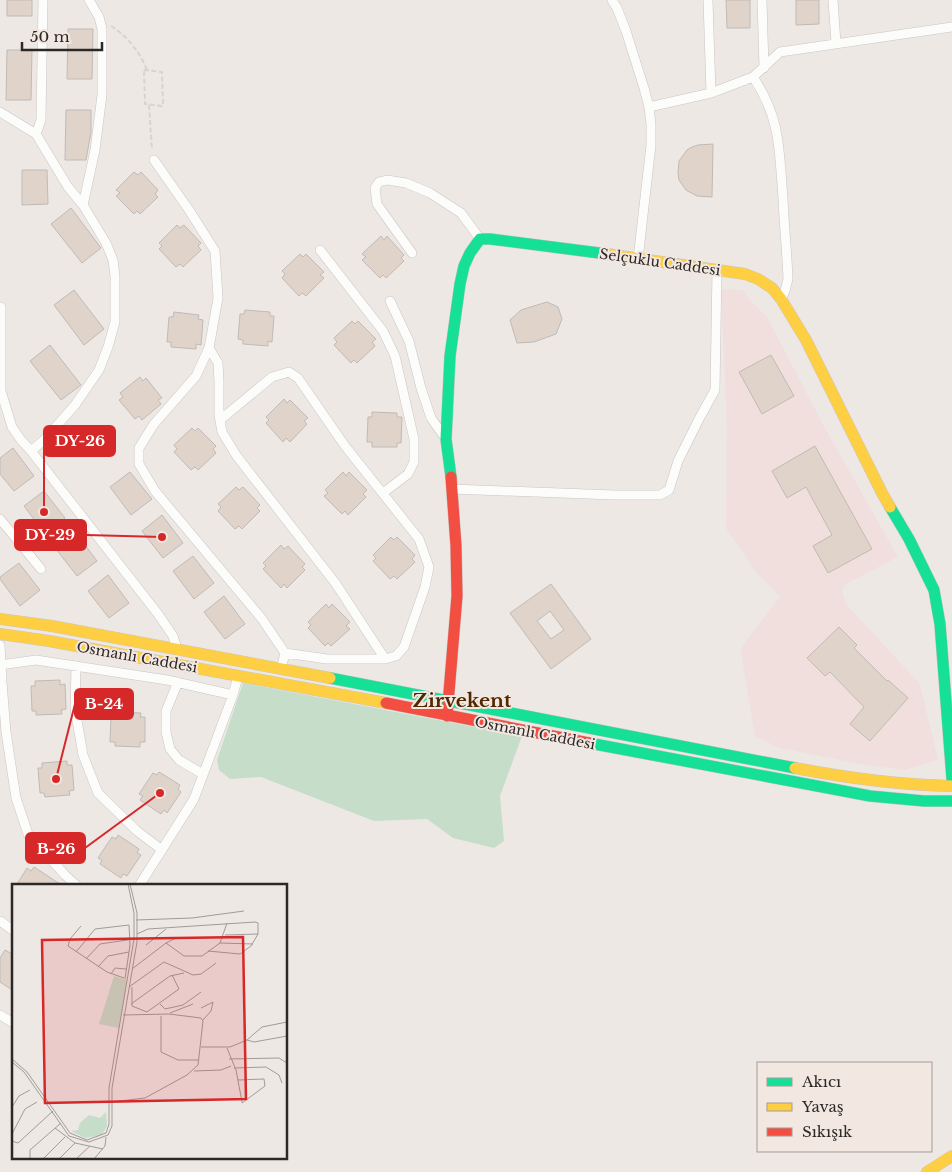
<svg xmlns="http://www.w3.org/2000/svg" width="952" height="1172" viewBox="0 0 952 1172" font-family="'Libre Baskerville',serif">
<rect width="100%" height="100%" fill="#eee8e5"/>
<path fill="#f1dfde" d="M721 289 743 290 752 302 767 317 825 428 898 557 846 584 842 590 846 604 920 684 938 760 905 770 853 763 777 747 755 736 741 653 743 645 780 597 756 572 726 528 727 423Z"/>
<path fill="#c6ddca" d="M243 683 522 736 500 796 504 841 494 848 453 838 427 819 374 821 261 777 230 779 219 770 217 760Z"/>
<path fill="#e0d4ca" stroke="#bfbab7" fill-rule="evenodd" d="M7 0H32V16H7Z
M726 0H750V28H727Z
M796 0H819V24L796 25Z
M68 29H93L92 79H67Z
M7 50H32L31 100H6Z
M66 110H91V132L86 160H65Z
M713 144 712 197 697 196 686 190 679 180 678 173 679 161 687 150 692 147 698 145Z
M22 170H47L48 204 22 205Z
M134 172 138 175 141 172 158 190 155 194 158 197 140 214 137 211 134 214 116 196 120 193 116 190Z
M71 208 101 248 82 263 51 224Z
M177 225 180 228 184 225 201 243 198 246 201 250 183 267 180 264 176 267 159 249 162 246 159 243Z
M381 236 384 240 387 236 404 255 401 258 404 261 386 278 383 275 380 278 362 260 366 257 362 254Z
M300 254 303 257 306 254 324 272 320 275 324 278 306 296 302 293 299 296 282 278 285 274 282 271Z
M74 290 104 329 84 345 54 305Z
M547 302 558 307 562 319 556 334 534 342 517 343 510 320 521 310Z
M245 310 270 312V316H274L272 342 268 341V346L243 344V340L238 339 240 314H244Z
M174 312 199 315 198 319 203 320 201 345 196 344V349L171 347V342H167L169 317H173Z
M352 321 355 324 358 321 376 339 372 342 375 346 357 363 354 360 351 363 334 345 337 342 334 338Z
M50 345 81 385 61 400 30 361Z
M771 355 794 396 762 414 739 372Z
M140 377 143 381 146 378 162 398 158 400 161 404 142 420 139 416 135 419 119 400 123 397 120 393Z
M284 399 287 403 290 400 308 418 304 421 307 424 290 442 286 438 283 442 266 423 269 420 266 417Z
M372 412 397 413V417H402L401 443H397V447H372V442H367L368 417H372Z
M192 428 195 431 198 428 216 446 213 449 216 453 198 470 195 467 191 470 174 452 177 449 174 445Z
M815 446 872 549 828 573 813 546 832 535 806 487 787 498 772 471Z
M13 448 34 476 14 491 0 474V458Z
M130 472 152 499 131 515 110 487Z
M343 472 346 476 349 472 367 490 363 494 366 497 348 515 345 511 342 514 324 496 328 493 325 490Z
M236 487 239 490 243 487 260 505 257 508 260 511 242 529 239 526 235 529 218 511 221 507 218 504Z
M44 491 65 518 45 534 24 506Z
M162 515 183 543 163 558 142 531Z
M76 533 97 561 77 576 56 549Z
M391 537 394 540 397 537 415 555 412 559 415 562 397 579 394 576 390 579 373 561 376 558 373 555Z
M281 545 284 549 288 546 305 564 302 567 305 570 287 588 284 584 281 588 263 569 266 566 263 563Z
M193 556 214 583 194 599 173 571Z
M19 563 40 590 20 606 0 579V577Z
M108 575 129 603 109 618 88 591Z
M551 584 591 639 551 669 510 613ZM550 611 564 630 551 639 537 621Z
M224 596 245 624 225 639 204 612Z
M326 604 329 608 332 604 350 622 346 626 350 629 331 646 328 643 325 646 308 628 311 625 308 622Z
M839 627 857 645 854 648 887 681 888 680 908 698 870 741 850 724 864 707 830 672 825 676 807 658Z
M60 680V685L65 684 66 709 61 710 62 714 36 715V711H32L31 686H35V681Z
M115 712 141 713 140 717H145V742H140V747L115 746V742H110L111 717H115Z
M67 761V765H72L74 790 69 791 70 795 45 797 44 793H40L38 768H42V763Z
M159 772 180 785 178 789 181 792 167 813 164 810 161 814 140 800 143 796 139 794 153 773 157 775Z
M118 835 139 849 137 853 141 855 127 876 123 874 121 878 100 864 102 860 98 858 112 837 116 839Z
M34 867 63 886H16L27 868 31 871Z
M5 950 14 955V991L0 982V958Z"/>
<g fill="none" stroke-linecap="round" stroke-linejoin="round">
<g stroke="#cac5c3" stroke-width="10">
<path id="street" d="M612 0 617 8 626 31 644 88 649 107 651 124V145L638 259
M708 0 711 93
M762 0 764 68
M833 0 836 43
M753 77C781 118 779 151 783 198 784 225 787 252 788 279L785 291 781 299
M649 107 711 93 753 77 780 52 952 27
M0 112 36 134 68 187 83 205 106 243 113 260 115 276V322L108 347 99 370 75 405 44 440 31 451 158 614 173 636 177 649
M36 134 41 120 43 0
M154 160 189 210 215 251 218 298 209 348 196 376 154 424 139 448V464L155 491 262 619 285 653 281 669
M83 205 95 150 102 95V29L99 17 89 0
M320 250 383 331 395 356 414 439V462L408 474 383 493
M412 253 377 204 375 188 379 182 387 180 406 183 430 193 461 213 480 239
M390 301 409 341 421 388 431 418 446 439
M1 307V391L12 427 21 440 31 451
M209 348 218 363 219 382V415L222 432 236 455 336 584 385 659
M220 420 272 377 289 372 298 378 345 446 419 539 429 567 425 587 404 647 396 656 385 659H327L285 653
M452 489 614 495H660L669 490 678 461 700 417 715 390 717 270
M0 519 41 569
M0 645 2 682 6 732 16 798 28 834 65 875 77 886
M0 665 36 660 167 680 233 695
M76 666 75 709 83 755 98 793 137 831 162 850
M178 682 166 711V732L170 749 179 760 203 774
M139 886 194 799 233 695 238 676
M0 921 14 931
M0 1015 14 1023"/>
</g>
<g stroke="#cac5c3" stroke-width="12">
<path id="fast" d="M451 477 446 439 450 356 460 284 464 266 470 253 480 239H490L607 254
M890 507 909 539 934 590 940 624 952 779
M330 678 795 768
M589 743 870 796 924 801H952"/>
</g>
<g stroke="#cac5c3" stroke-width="12">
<path id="slow" d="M607 254 745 274 758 279 772 288 781 299 806 340 882 493 890 507
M0 619 52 626 330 678
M0 634 49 641 386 703
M795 768C847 778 899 785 952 786
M927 1172 952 1156"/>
</g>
<g stroke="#cac5c3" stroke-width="12">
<path id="jam" d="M386 703 589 743
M447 716 457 596 456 546 451 477"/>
</g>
<path stroke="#d5d4d2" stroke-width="2" stroke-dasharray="5 2.5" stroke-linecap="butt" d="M111 26C127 36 140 52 147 70
M144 70 162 72 163 105 162 106 145 104Z
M149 105 152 150"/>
<use href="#street" stroke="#fcfcfb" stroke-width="9"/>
<use href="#fast" stroke="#16e098" stroke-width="11"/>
<use href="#slow" stroke="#ffcf43" stroke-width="11"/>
<use href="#jam" stroke="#f24e42" stroke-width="11"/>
</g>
<g text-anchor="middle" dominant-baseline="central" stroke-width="4" stroke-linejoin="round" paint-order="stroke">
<g font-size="14" fill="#2c2826" stroke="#f2e7e1">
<text transform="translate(660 262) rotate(8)">Selçuklu Caddesi</text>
<text transform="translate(137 657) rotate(10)">Osmanlı Caddesi</text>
<text transform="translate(535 733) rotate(11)">Osmanlı Caddesi</text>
</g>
<g font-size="19" font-weight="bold" fill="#532800" stroke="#f2e7e1">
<text x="462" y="700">Zirvekent</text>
</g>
</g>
<g transform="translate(12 884)">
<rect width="275" height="275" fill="#eee8e5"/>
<path d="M102 92 115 96 107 144 87 140ZM94 228 95 242 90 251 73 254 59 247 66 246 68 239 77 231 88 234Z" fill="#c6ddca"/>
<path fill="none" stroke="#a09b99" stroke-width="1" d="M124 36 180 34 232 27M69 42 58 55 56 62 95 88 112 94M125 50 136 45 243 38 246 39V50M154 59 164 54H178M208 59 241 60M134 61 154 45M196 67 228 70 239 62 246 50 213 51M64 68 83 45 117 41 118 61 113 95M74 75 88 60 122 55M86 83 96 72 117 68M120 85 154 59 172 72H190L208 59 215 39M99 90 103 84 114 85M117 103 152 78 181 91 189 90 204 79M120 103V122L135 128 167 105 160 91M119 120 158 92 172 89M148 120 153 125 171 121 189 108M189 124 201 118 199 127 191 136M158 129 181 120M149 132V168L166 176H187M235 156 242 158 275 152M189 163H218L235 156 250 143 275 138M215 164 224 186 230 218V219L253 202 252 195 226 196M0 175 15 188 58 249 75 256 94 249 97 240V204L122 55V29L116 0M217 175 267 174 275 179M0 178 12 188 57 252 77 258 96 251 100 242V204L125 58V29L118 0M222 184 254 183 267 191 270 199M182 187 209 186 219 182M99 218 133 214 175 191 186 181 191 137 189 134 157 130 111 131M0 223 7 212 18 206M43 244 63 259 91 265M0 250 13 225 25 218M0 257 6 259 41 227M18 275V266L49 239M31 275 53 253M47 275 63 259M64 275 78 262M82 275 93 262 94 253"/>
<path fill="#d62828" fill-opacity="0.15" stroke="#d62828" stroke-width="2.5" d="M231 53 234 215 33 219 30 56Z"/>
<rect width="275" height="275" fill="none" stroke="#2c2826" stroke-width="2.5"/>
</g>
<path fill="none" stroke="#d62828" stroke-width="2" d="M44 512L44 441M162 537L86 535M56 779L75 704M160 793L85 848"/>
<g fill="#d62828" stroke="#f2e7e1" stroke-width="2">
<circle cx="44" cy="512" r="5"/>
<circle cx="162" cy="537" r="5"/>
<circle cx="56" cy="779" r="5"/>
<circle cx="160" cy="793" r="5"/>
</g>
<g fill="#d62828" stroke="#d62828" stroke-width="2">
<rect x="44" y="426" width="71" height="30" rx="5"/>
<rect x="15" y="520" width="71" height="30" rx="5"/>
<rect x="75" y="689" width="58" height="30" rx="5"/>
<rect x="26" y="833" width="59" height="30" rx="5"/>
</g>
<g font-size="15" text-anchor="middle" font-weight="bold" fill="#fff">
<text x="80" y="446">DY-26</text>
<text x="50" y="540">DY-29</text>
<text x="104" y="709">B-24</text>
<text x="56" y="854">B-26</text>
</g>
<rect x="757" y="1062" width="175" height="90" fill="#f2e7e1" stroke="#a39b96"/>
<rect x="767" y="1078" width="25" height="8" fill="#16e098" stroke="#a39b96"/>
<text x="802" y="1087" font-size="15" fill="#2c2826">Akıcı</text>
<rect x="767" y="1103" width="25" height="8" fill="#ffcf43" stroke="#a39b96"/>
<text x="802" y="1112" font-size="15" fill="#2c2826">Yavaş</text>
<rect x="767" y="1128" width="25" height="8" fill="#f24e42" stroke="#a39b96"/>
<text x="802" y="1137" font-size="15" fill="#2c2826">Sıkışık</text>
<path d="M22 42v8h80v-8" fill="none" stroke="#2c2826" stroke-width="2.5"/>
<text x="30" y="42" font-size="15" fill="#2c2826" stroke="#f2e7e1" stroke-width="4" paint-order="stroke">50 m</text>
</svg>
